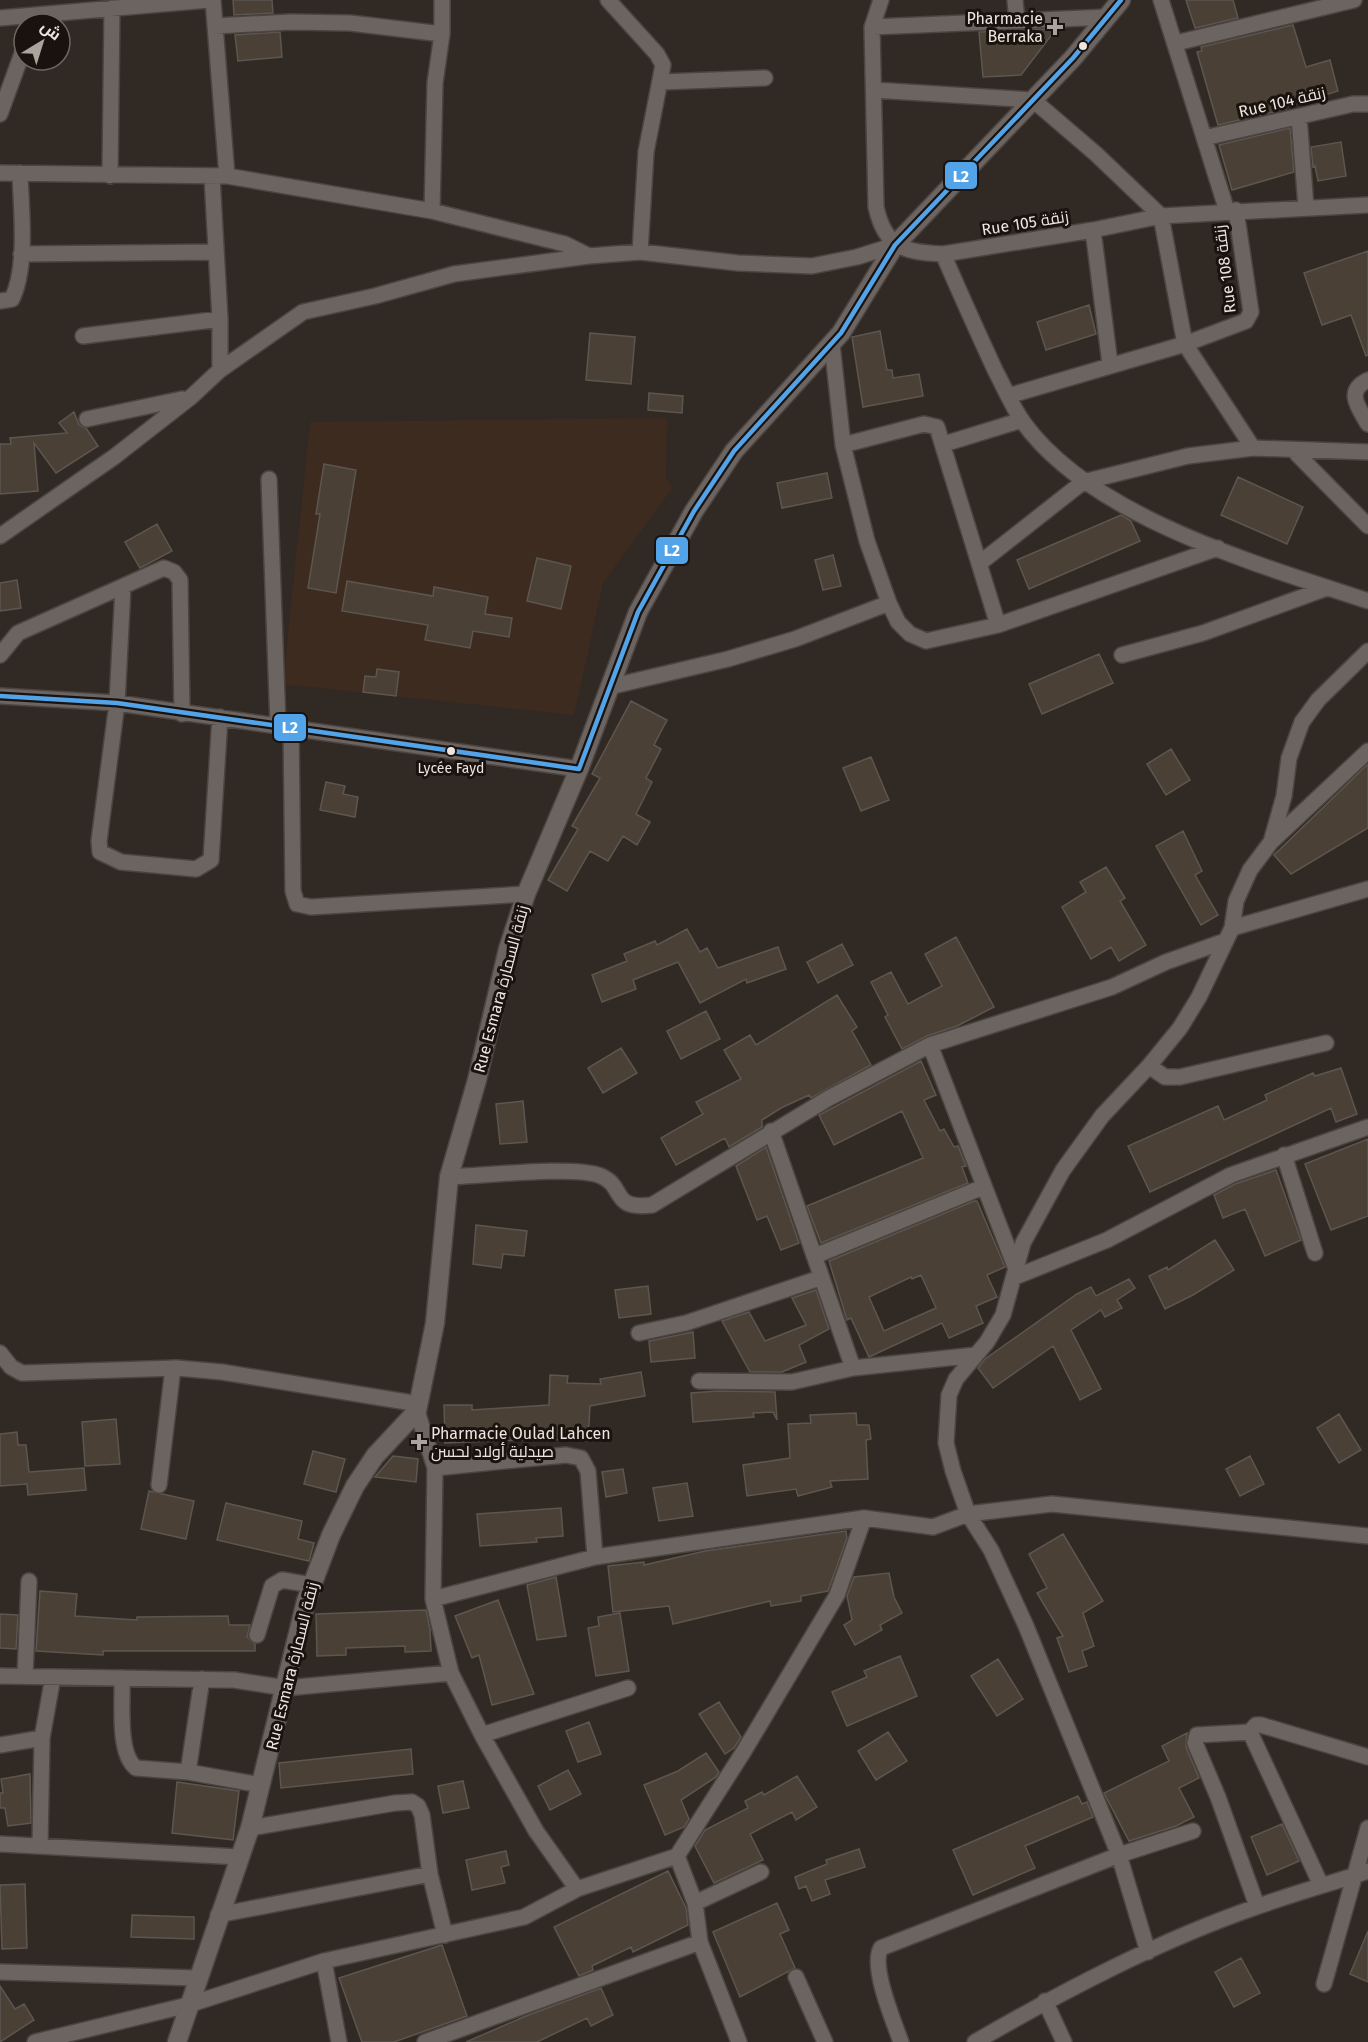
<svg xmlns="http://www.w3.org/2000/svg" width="1368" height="2042" viewBox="0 0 1368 2042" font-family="'Fira Sans',Cairo,sans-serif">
<rect width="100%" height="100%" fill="#312924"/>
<path fill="#3e2b1f" d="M667 418 666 478 673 487 603 583 574 715 283 684 310 422Z"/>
<path fill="#4b4035" stroke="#5c5651" stroke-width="1.5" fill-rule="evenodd" d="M233 0H272L273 13 234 15Z
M1186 0H1233L1238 18 1195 28Z
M1293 25 1306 67 1330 60 1338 91 1285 107 1286 109 1218 125 1197 52 1202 51 1201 47Z
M1056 29 1021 75 983 77 979 32Z
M280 32 282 57 238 61 235 35Z
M1290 128 1294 172 1232 190 1219 145Z
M1341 142 1346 176 1318 181 1315 166 1313 167 1311 147Z
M1368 251V355L1366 356 1351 315 1322 325 1304 273Z
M1089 305 1096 334 1046 350 1037 322Z
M880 331 887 370H892L893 378 919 374 923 396 863 407 852 337Z
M590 333 635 337 631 384 586 380Z
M649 393 683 396 682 413 648 410Z
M74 412 79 425 86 428 98 446 56 473 34 443 38 491 0 494V444H11L10 438 67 433 59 423Z
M324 464 356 470 336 593 308 588 320 514H316Z
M827 473 832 498 782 508 777 483Z
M1238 477 1303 507 1287 544 1221 515Z
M1121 515 1131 521 1140 541 1029 589 1017 560Z
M157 524 172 551 140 568 125 542Z
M833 555 841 586 823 590 815 560Z
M537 558 571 566 561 609 527 601Z
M17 580 21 608 0 611V583Z
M347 581 433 596 434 587 488 597 485 614 512 618 509 637 473 631 470 648 425 640 428 625 342 611Z
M1099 654 1113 683 1042 714 1029 684Z
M377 669 399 672 396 696 363 692 365 676 376 677Z
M631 701 667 720 654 745 661 749 646 778 652 782 636 814 650 822 637 845 623 836 608 861 590 851 567 891 548 880 578 829 572 826 600 778 592 774Z
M1171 749 1190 780 1166 795 1147 764Z
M871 757 889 800 861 811 843 768Z
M1368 764V828L1291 874 1274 855Z
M326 782 345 786 343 794 358 797 355 817 320 810Z
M1183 831 1202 871 1195 875 1218 915 1201 925 1156 846Z
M1106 867 1125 898 1120 901 1146 945 1119 961 1111 947 1091 959 1062 907 1086 892 1080 882Z
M687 929 700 952 707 948 718 968 778 947 786 969 747 983 746 979 700 1003 678 962 633 980 636 989 602 1002 592 975 627 961 624 954 655 941 657 945Z
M956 937 994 1007 957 1026 927 1036 902 1049 885 1017 888 1015 871 982 891 972 908 1004 942 986 925 954Z
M842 944 853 965 818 983 807 962Z
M837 995 857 1027 852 1031 871 1065 811 1098 809 1095 781 1108 762 1120V1127L729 1147 725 1138 676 1165 661 1138 703 1114 696 1102 741 1079 724 1050 750 1035 756 1045Z
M706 1011 720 1039 681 1059 667 1031Z
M621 1048 637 1073 603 1093 588 1068Z
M921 1061 936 1095 924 1100 940 1131 944 1129 954 1147 958 1146 966 1166 962 1167 968 1183 821 1243 807 1206 923 1158 902 1111 834 1145 819 1115Z
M1341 1068 1357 1114 1336 1122 1331 1108 1150 1192 1128 1146 1218 1106 1224 1120 1267 1100 1265 1095 1313 1073 1315 1076Z
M523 1101 527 1142 500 1144 496 1104Z
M1368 1139V1216L1331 1230 1305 1164Z
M766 1147 799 1243 781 1250 767 1216 757 1220 736 1166Z
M1276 1170 1301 1240 1265 1256 1245 1209 1223 1218 1214 1195 1235 1184Z
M974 1201H977L1005 1267 987 1275 997 1297 976 1306 983 1323 949 1338 942 1323 869 1357 851 1318 847 1320 829 1261ZM921 1275 936 1308 884 1331 869 1297 911 1277 912 1279Z
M476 1225 527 1231 524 1256 503 1254 501 1268 473 1264Z
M1215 1240 1234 1270 1193 1295 1165 1309 1149 1276 1167 1267 1168 1270Z
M1129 1279 1135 1288 1117 1300 1122 1308 1105 1317 1101 1310 1071 1330 1101 1389 1080 1400 1053 1346 993 1388 978 1368 985 1359 1077 1294 1091 1287 1096 1296Z
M648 1286 651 1314 619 1318 615 1290Z
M816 1290 829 1329 799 1345 806 1362 782 1372H750L722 1321 749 1312 765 1341 806 1325 792 1298Z
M693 1332 695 1358 651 1362 649 1341Z
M641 1372 645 1396 590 1406 588 1441 543 1439 445 1443 444 1405H472V1410L549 1405 550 1375 568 1376 567 1383 601 1384 600 1379Z
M718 1391 775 1392 777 1420 773 1412 753 1413 754 1417 693 1422 691 1393Z
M856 1413 857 1425H869L871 1439 866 1440 868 1479 830 1481 832 1487 798 1496 796 1489 747 1496 743 1465 790 1458 788 1424 811 1423 810 1415Z
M1339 1414 1361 1450 1339 1463 1317 1428Z
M116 1419 120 1464 85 1466 82 1422Z
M17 1432 18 1445H26L29 1472 84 1468 86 1490 28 1495 27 1484 0 1486V1434Z
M313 1451 345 1459 336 1492 304 1484Z
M393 1456 418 1459 416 1482 375 1477Z
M1250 1456 1264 1484 1240 1496 1226 1469Z
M623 1469 627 1493 606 1497 602 1472Z
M687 1483 693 1516 659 1521 653 1488Z
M149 1491 194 1501 186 1539 141 1529Z
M226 1503 302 1521 298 1539 314 1543 309 1561 217 1540Z
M561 1508 563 1536 536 1538 537 1542 480 1546 477 1514Z
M846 1531 847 1538 828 1591 801 1596V1601L771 1606 770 1601 673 1624 669 1606 613 1612 608 1566 644 1562V1565L705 1551Z
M1063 1534 1103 1601 1083 1613 1094 1646 1082 1651 1087 1666 1069 1672 1057 1638 1063 1636 1037 1593 1047 1588 1029 1554Z
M889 1573 894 1597 902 1613 880 1625 882 1630 855 1645 844 1625 852 1620 847 1596 854 1577Z
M556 1577 566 1636 537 1640 527 1585Z
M40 1591 77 1594 75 1616 137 1620V1617L228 1616 229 1625H250L247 1637 255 1644V1651H103V1655L36 1651Z
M498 1600 534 1694 492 1705 479 1655 472 1658 455 1616Z
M426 1610 430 1629 431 1651 405 1652V1646L346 1648V1655L317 1656 316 1614Z
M620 1613 629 1671 596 1676 588 1628 599 1626 598 1617Z
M0 1614 18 1615 16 1649 0 1648Z
M900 1656 917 1696 847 1726 832 1692 867 1677 864 1671Z
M998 1659 1023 1699 997 1716 971 1676Z
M719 1702 741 1737 734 1748 725 1754 699 1714Z
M589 1722 601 1754 578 1762 566 1731Z
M888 1732 907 1761 876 1780 858 1751Z
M1187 1733 1186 1747 1199 1778 1179 1788 1194 1817 1176 1826 1129 1841 1104 1793 1169 1761 1162 1746Z
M411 1749 413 1774 281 1788 279 1763Z
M706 1753 719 1772 716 1777 681 1800 689 1819 684 1827 665 1835 644 1785 678 1771Z
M568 1770 581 1794 550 1810 538 1786Z
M30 1774 31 1823 8 1826 5 1808H0V1793H3L1 1779Z
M797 1776 817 1807 796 1820 792 1812 750 1834 763 1860 714 1883 695 1846 705 1830 748 1808 745 1801 762 1792 764 1795Z
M463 1781 469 1808 443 1813 438 1786Z
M177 1782 239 1791 233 1840 172 1833Z
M1078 1796 1082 1804 1087 1802 1093 1817 1025 1846 1035 1868 973 1895 953 1850Z
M1282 1824 1299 1861 1267 1875 1251 1837Z
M859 1849 865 1867 825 1880 830 1894 812 1901 806 1886 799 1889 795 1877 827 1864 826 1860Z
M506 1851 509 1865 501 1867 505 1883 472 1890 466 1860Z
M668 1871 686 1908 688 1925 633 1952 631 1947 592 1966 593 1970 579 1976 554 1927Z
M25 1884 27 1948 2 1949 0 1885Z
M777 1903 789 1930 780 1934 795 1968 740 1997 713 1932Z
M132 1915 194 1917V1939L131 1937Z
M1368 1931V1982L1350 1974Z
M442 1945 467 2016 394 2042H362L339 1978Z
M1241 1958 1260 1993 1234 2007 1215 1972Z
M0 1986 15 2009 24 2004 34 2020 0 2042Z
M601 1988 613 2015 591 2026 587 2018 537 2042H466L526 2016Z"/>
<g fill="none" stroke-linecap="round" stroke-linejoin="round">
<g stroke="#4c4440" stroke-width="18">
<path id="minor" d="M213 0 227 176
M608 0 657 54 663 65 646 152 640 252
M881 0 872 27 876 207C885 248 904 252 943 254L1093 230 1161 216 1368 205
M1015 0 1017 21
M1161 0 1227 211
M0 18 209 0
M215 26 291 22 350 23 442 34
M872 27 1108 17
M1176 43 1354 0
M662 82 765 78
M874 90 1033 100 1096 154 1161 216 1185 344 1253 448
M0 114 24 48
M1299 117 1306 207
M1204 138 1353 104H1368
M0 173 227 176 432 211 565 244 589 256
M110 176 112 8
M212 177 220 319V370
M432 211 435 83 442 34V0
M1093 230 1110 364
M21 254 216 252
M943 254C960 293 977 331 995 370 1004 387 1012 406 1023 422 1092 518 1260 565 1368 601
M0 301 12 299C28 266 21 209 20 173
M83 336 220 319
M832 344 843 445 867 541 889 603 898 622 910 634 926 641 998 625 1218 548
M1368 380C1345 391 1358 407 1368 424
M1008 396 1185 344 1246 321 1251 312 1236 210
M87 419 182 399
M944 444 1022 420
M843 445 924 424 937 427 998 625
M1293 450 1368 526
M269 479 278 725
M0 536 114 457 191 397 220 370 303 312 375 296 454 274 589 256 640 252 738 263 812 266 857 257 895 245
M980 563 1083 482 1188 456 1253 448 1368 452
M123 587 117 703 99 841 100 852 121 862 196 869 211 860 220 717
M0 655 18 633 164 568 174 572 180 580 182 714
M1122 655 1203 633 1327 588
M609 687 728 659 795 639 889 603
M0 696 117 703 579 769
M291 727 293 891 297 904 311 907 526 894
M1271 842 1284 796 1289 758 1302 722 1318 700 1368 651
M1232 928 1368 889
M930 1045 1016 1269
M1149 1066 1165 1077H1180L1326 1043
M771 1131 853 1368
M1284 1155 1315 1253
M449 1177C480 1176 577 1165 601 1176 626 1187 610 1210 652 1205L829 1098 930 1045 1112 987 1166 962 1225 941
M815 1256 983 1187
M1015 1277 1107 1240 1231 1175 1368 1127
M639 1333 686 1323 820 1278
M0 1353 11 1367 22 1373 177 1368 222 1372 419 1404
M699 1381 792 1382 853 1368 976 1355
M417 1411 435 1468 433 1599 451 1673 482 1735 536 1831 577 1889
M435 1468 566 1455 581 1458 588 1471 595 1557
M159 1485 173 1368
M433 1599 595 1557 864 1518 933 1527 968 1514 1052 1504 1368 1536
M257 1635 272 1586 282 1580 312 1585
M0 1676 234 1680 286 1688 451 1673
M25 1676 29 1581
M122 1678C123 1702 117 1753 136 1768L188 1772 261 1785
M1250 1732 1321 1885
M482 1735 628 1688
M0 1745 42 1738
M188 1772 202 1679
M250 1828 395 1803 412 1802 418 1806 422 1815 430 1874 445 1935
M0 1844 239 1857
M40 1846 42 1738 53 1677
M677 1856 695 1903 700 1942 739 2042
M695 1903 761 1872
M1257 1906 1218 1797 1195 1743 1197 1735 1250 1732 1256 1725H1261L1368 1757
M218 1915 430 1874
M1148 1952 1119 1855 1026 1626 991 1550 968 1514 953 1471 946 1443 949 1395 956 1379 987 1342 1003 1315 1023 1243 1063 1170 1102 1116 1149 1066 1180 1028 1199 997 1232 928 1236 901 1250 870 1271 842 1368 751
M324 1961 339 2042
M0 1972 197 1978
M796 1977 825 2042
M1324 1984 1368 1828
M1045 2001 1064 2042
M35 2042 188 2005 324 1961 524 1917 577 1889 677 1856 744 1751 837 1595 864 1518
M425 2042 700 1942
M901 2042C894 2022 870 1966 881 1948L1119 1855 1193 1831
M975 2042C1065 1990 1160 1940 1259 1906 1295 1893 1332 1883 1368 1871"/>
</g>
<g stroke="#4c4440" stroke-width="21">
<path id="tertiary" d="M177 2042 250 1828 306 1601 331 1535 355 1486 375 1456 417 1411 435 1323 449 1177 477 1080 508 949 526 894 579 769 638 612 694 511 734 451 841 333 895 245 1073 58 1121 0"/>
</g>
<use href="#minor" stroke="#6b6460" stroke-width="15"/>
<use href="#tertiary" stroke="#6b6460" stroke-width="18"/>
<g stroke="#19120e" stroke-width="9">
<path id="bus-1" d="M0 696 117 703 579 769
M579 769 638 612 694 511 734 451 841 333 895 245 1073 58 1121 0"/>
</g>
<use href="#bus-1" stroke="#53a3e8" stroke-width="4.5"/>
</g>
<g fill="#aca39d" stroke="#19120e" stroke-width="2">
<path d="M1052 18h6v6h6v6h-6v6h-6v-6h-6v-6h6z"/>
<path d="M416 1433h6v6h6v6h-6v6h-6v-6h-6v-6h6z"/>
</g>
<g fill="#efe4de" stroke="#19120e" stroke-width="2">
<circle cx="1083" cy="46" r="5"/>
<circle cx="451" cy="751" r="5"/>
</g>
<g text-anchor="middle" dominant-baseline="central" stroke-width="6" stroke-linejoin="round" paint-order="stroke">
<g font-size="14" fill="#efe4de" stroke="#19120e">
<text x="451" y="768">Lycée Fayd</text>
</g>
<g font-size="16" fill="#efe4de" stroke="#19120e" text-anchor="end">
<text x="1043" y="18">Pharmacie<tspan x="1043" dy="18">Berraka</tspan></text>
<text x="431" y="1433" text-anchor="start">Pharmacie Oulad Lahcen<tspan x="431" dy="18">صيدلية أولاد لحسن</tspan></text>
</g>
<g font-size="16" fill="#efe4de" stroke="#19120e">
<text transform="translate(1282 102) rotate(-13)">Rue 104 زنقة</text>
<text transform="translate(1025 223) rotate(-9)">Rue 105 زنقة</text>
<text transform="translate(1225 269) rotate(-97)">Rue 108 زنقة</text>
<text transform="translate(501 989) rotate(-75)">Rue Esmara زنقة السمارة</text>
<text transform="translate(292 1666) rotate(-76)">Rue Esmara زنقة السمارة</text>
</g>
</g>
<g stroke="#19120e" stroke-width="2">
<rect x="944" y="161" width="34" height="29" rx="6" fill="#53a3e8"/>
<rect x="655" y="536" width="34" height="29" rx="6" fill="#53a3e8"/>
<rect x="273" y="713" width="34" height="29" rx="6" fill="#53a3e8"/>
</g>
<g font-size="16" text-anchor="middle" font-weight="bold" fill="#fff">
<text x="961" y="182">L2</text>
<text x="672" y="556">L2</text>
<text x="290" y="733">L2</text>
</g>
<g transform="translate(42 42) rotate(38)"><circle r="28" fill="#19120e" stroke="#6f6661" stroke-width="1.5"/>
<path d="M0-4.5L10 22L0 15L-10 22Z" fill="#aca39d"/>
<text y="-9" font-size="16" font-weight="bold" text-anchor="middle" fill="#efe4de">ش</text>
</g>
</svg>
